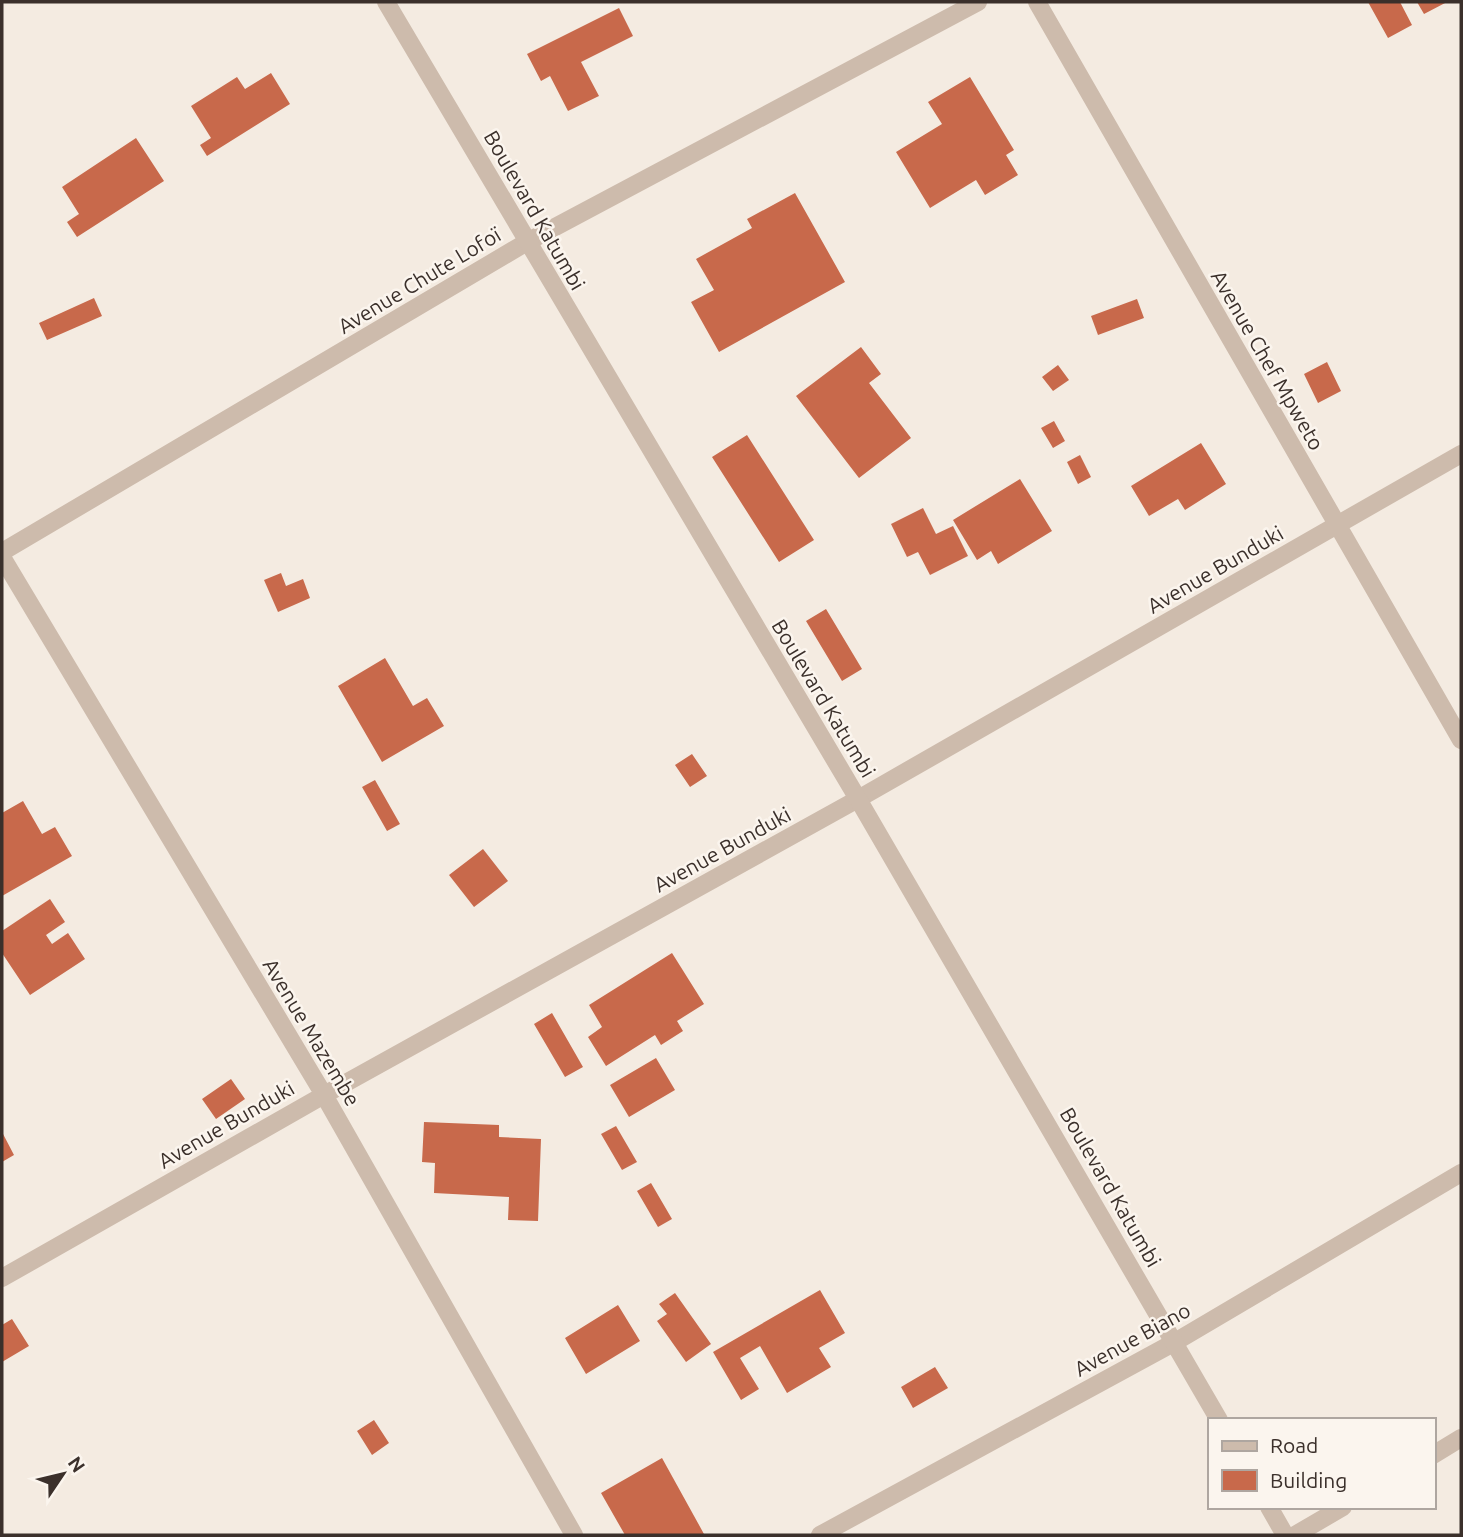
<svg xmlns="http://www.w3.org/2000/svg" width="1463" height="1537" viewBox="0 0 1463 1537" font-family="Ubuntu,sans-serif">
<rect width="100%" height="100%" fill="#f4ebe1"/>
<path fill="#c8694b" d="M1368 2H1400L1412 25 1388 38Z
M1417 2H1447L1424 14Z
M619 8 633 36 581 62 599 96 568 111 550 76 541 81 527 54Z
M271 73 290 104 207 156 200 145 211 138 191 106 237 77 245 89Z
M970 77 1014 150 1006 155 1018 175 985 195 976 180 930 208 896 152 942 124 928 102Z
M136 138 164 181 77 237 67 222 79 214 62 187Z
M795 193 845 282 719 352 691 302 714 290 696 259 752 228 747 219Z
M94 298 102 316 47 340 39 323Z
M1137 299 1144 318 1098 335 1091 316Z
M861 347 881 374 869 383 911 438 859 478 796 396Z
M1327 362 1341 391 1318 403 1304 374Z
M1058 365 1069 380 1053 391 1042 377Z
M1054 421 1065 441 1053 448 1041 428Z
M747 435 814 540 779 562 712 457Z
M1201 443 1226 484 1185 510 1178 499 1149 516 1131 486Z
M1080 455 1091 477 1078 484 1067 462Z
M1020 479 1052 531 998 564 991 551 977 560 953 520Z
M923 508 936 534 953 526 968 556 930 575 918 552 907 557 891 524Z
M281 573 286 586 303 579 310 598 278 612 264 580Z
M826 609 862 669 842 681 806 621Z
M385 658 413 706 427 698 444 726 382 762 338 686Z
M692 754 707 776 690 787 675 765Z
M375 780 400 824 387 831 362 787Z
M23 801 42 834 55 827 72 856 2 896V813Z
M483 849 508 881 474 907 449 875Z
M50 899 65 922 46 935 52 944 68 933 85 959 30 995 2 953V931Z
M672 953 704 1004 677 1021 683 1031 661 1045 655 1035 606 1066 588 1037 602 1027 589 1005Z
M552 1013 583 1067 565 1077 534 1024Z
M656 1058 675 1090 629 1117 610 1085Z
M231 1079 245 1099 216 1119 202 1099Z
M424 1122 499 1125V1137L541 1139 538 1221 508 1220 509 1197 434 1193 435 1163 422 1162Z
M616 1126 637 1162 622 1170 601 1134Z
M2 1132 14 1155 2 1162Z
M651 1183 672 1219 658 1227 637 1191Z
M820 1290 845 1333 819 1348 831 1367 787 1393 760 1346 740 1358 759 1389 741 1400 713 1352Z
M675 1293 711 1344 686 1362 657 1321 667 1314 659 1304Z
M618 1305 640 1341 586 1374 565 1338Z
M12 1319 29 1346 2 1362V1325Z
M935 1367 948 1388 913 1408 901 1387Z
M374 1420 389 1443 372 1455 357 1431Z
M662 1458 704 1534 701 1535H625L601 1493Z"/>
<g fill="none" stroke-linecap="round" stroke-linejoin="round">
<path stroke="#cdbbac" stroke-width="18" d="M1037 2 1461 740
M2 552 527 242 978 2
M2 557 324 1095 574 1535
M2 1278 324 1095 858 799 1461 454
M1433 1455 1461 1438
M820 1535 1175 1342 1461 1173
M1295 1535 1343 1507"/>
<path stroke="#cdbbac" stroke-width="18" d="M386 2 858 799 1219 1420
M1269 1507 1285 1535"/>
</g>
<g text-anchor="middle" dominant-baseline="central" stroke-width="5" stroke-linejoin="round" paint-order="stroke">
<g font-size="21" fill="#3b302b" stroke="#fbf5ee">
<text transform="translate(535 210) rotate(60)">Boulevard Katumbi</text>
<text transform="translate(419 280) rotate(-31)">Avenue Chute Lofoï</text>
<text transform="translate(1268 360) rotate(60)">Avenue Chef Mpweto</text>
<text transform="translate(1215 569) rotate(-30)">Avenue Bunduki</text>
<text transform="translate(824 698) rotate(59)">Boulevard Katumbi</text>
<text transform="translate(722 849) rotate(-29)">Avenue Bunduki</text>
<text transform="translate(312 1032) rotate(59)">Avenue Mazembe</text>
<text transform="translate(226 1124) rotate(-30)">Avenue Bunduki</text>
<text transform="translate(1111 1187) rotate(60)">Boulevard Katumbi</text>
<text transform="translate(1132 1339) rotate(-29)">Avenue Biano</text>
</g>
</g>
<rect width="1463" height="1537" fill="none" stroke="#3b302b" stroke-width="7"/>
<rect x="1208" y="1418" width="228" height="91" fill="#fbf5ee" stroke="#aea6a0" stroke-width="2"/>
<rect x="1222" y="1441" width="35" height="10" fill="#cdbbac" stroke="#aea6a0" stroke-width="2"/>
<text x="1270" y="1453" font-size="21" fill="#3b302b">Road</text>
<rect x="1222" y="1470" width="35" height="21" fill="#c8694b" stroke="#aea6a0" stroke-width="2"/>
<text x="1270" y="1488" font-size="21" fill="#3b302b">Building</text>
<g transform="translate(63 1474) rotate(55)" stroke="#fbf5ee" stroke-width="5" paint-order="stroke">
<path d="M0-5L12 26L0 18L-12 26Z" fill="#3b302b"/>
<text y="-10" font-size="19" font-weight="bold" text-anchor="middle" fill="#3b302b">N</text>
</g>
</svg>
